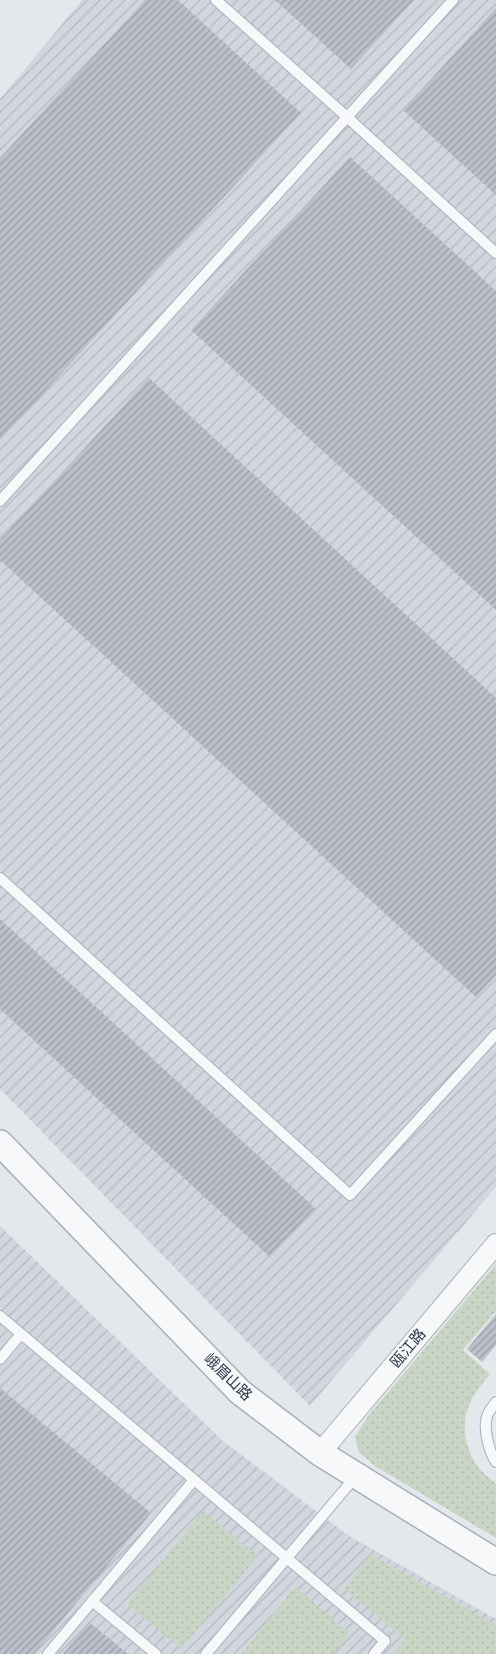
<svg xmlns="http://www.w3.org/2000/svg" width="496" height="1654" viewBox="0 0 496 1654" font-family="'Fira Sans Condensed','Noto Sans SC',sans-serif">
<defs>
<pattern id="industrial-furrows" width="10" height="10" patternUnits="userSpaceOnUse" patternTransform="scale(1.25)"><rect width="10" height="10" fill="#d2d6de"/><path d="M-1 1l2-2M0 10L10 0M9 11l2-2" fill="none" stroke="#b4b8c0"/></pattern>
<pattern id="grass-dots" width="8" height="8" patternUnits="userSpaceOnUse" patternTransform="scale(1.25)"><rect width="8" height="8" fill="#c9d6c5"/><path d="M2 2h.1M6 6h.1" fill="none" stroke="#adb8ab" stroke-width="1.8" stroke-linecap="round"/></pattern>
<pattern id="building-hatch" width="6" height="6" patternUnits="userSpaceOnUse" patternTransform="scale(1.25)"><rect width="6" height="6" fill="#bbc0ca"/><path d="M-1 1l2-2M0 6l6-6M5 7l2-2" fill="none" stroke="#989da6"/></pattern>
</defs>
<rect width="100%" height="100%" fill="#e4e7ec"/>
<path fill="url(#industrial-furrows)" d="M82 0H496V1187L310 1406 0 1089V99Z
M0 1226 223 1441 349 1536 496 1619V1654H0Z"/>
<path fill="url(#grass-dots)" d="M496 1264V1311L463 1350 490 1374C481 1385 469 1400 466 1415 461 1442 473 1468 496 1483V1538L375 1466 359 1452 355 1437 368 1416Z
M203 1511 258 1556 181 1649 127 1604Z
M370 1554 496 1625V1654H393L405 1639 344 1589Z
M295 1587 350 1633 333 1654H241Z"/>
<path fill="url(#building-hatch)" d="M145 0H178L301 113 0 440V158Z
M275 0H414L351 69Z
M496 8V195L403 110Z
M350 157 496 291V610L191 330Z
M149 378 496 698V975L476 997 0 560V540Z
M0 919 315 1208 270 1257 0 1009Z
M496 1314V1345L482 1362 467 1349Z
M0 1388 151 1513 34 1654H0Z
M89 1622 128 1654H63Z"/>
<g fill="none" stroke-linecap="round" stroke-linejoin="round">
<g stroke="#a9aeb7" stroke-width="12">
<path id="service" d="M216 0 347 117 496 253
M0 501 453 0
M0 878 350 1195 496 1034
M0 1316 385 1641 374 1654
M0 1359 21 1334
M496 1402C493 1406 489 1411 487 1416 483 1428 489 1452 496 1462
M92 1601 156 1654
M48 1654 194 1480
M206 1654 356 1476"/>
</g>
<g stroke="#a9aeb7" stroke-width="22">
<path id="minor" d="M320 1453 496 1244"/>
</g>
<g stroke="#a9aeb7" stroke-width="28">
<path id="tertiary" d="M0 1143 240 1392 320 1453 496 1562"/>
</g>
<use href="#service" stroke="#f7f8fa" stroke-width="10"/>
<use href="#minor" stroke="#f7f8fa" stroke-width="20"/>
<use href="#tertiary" stroke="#f7f8fa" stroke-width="25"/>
</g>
<g text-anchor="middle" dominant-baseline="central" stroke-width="5" stroke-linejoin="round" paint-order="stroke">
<g font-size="15" fill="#2b3445" stroke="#f4f6f9">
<text transform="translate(408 1348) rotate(-50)">瓯江路</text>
<text transform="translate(228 1377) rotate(44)">峨眉山路</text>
</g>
</g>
</svg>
